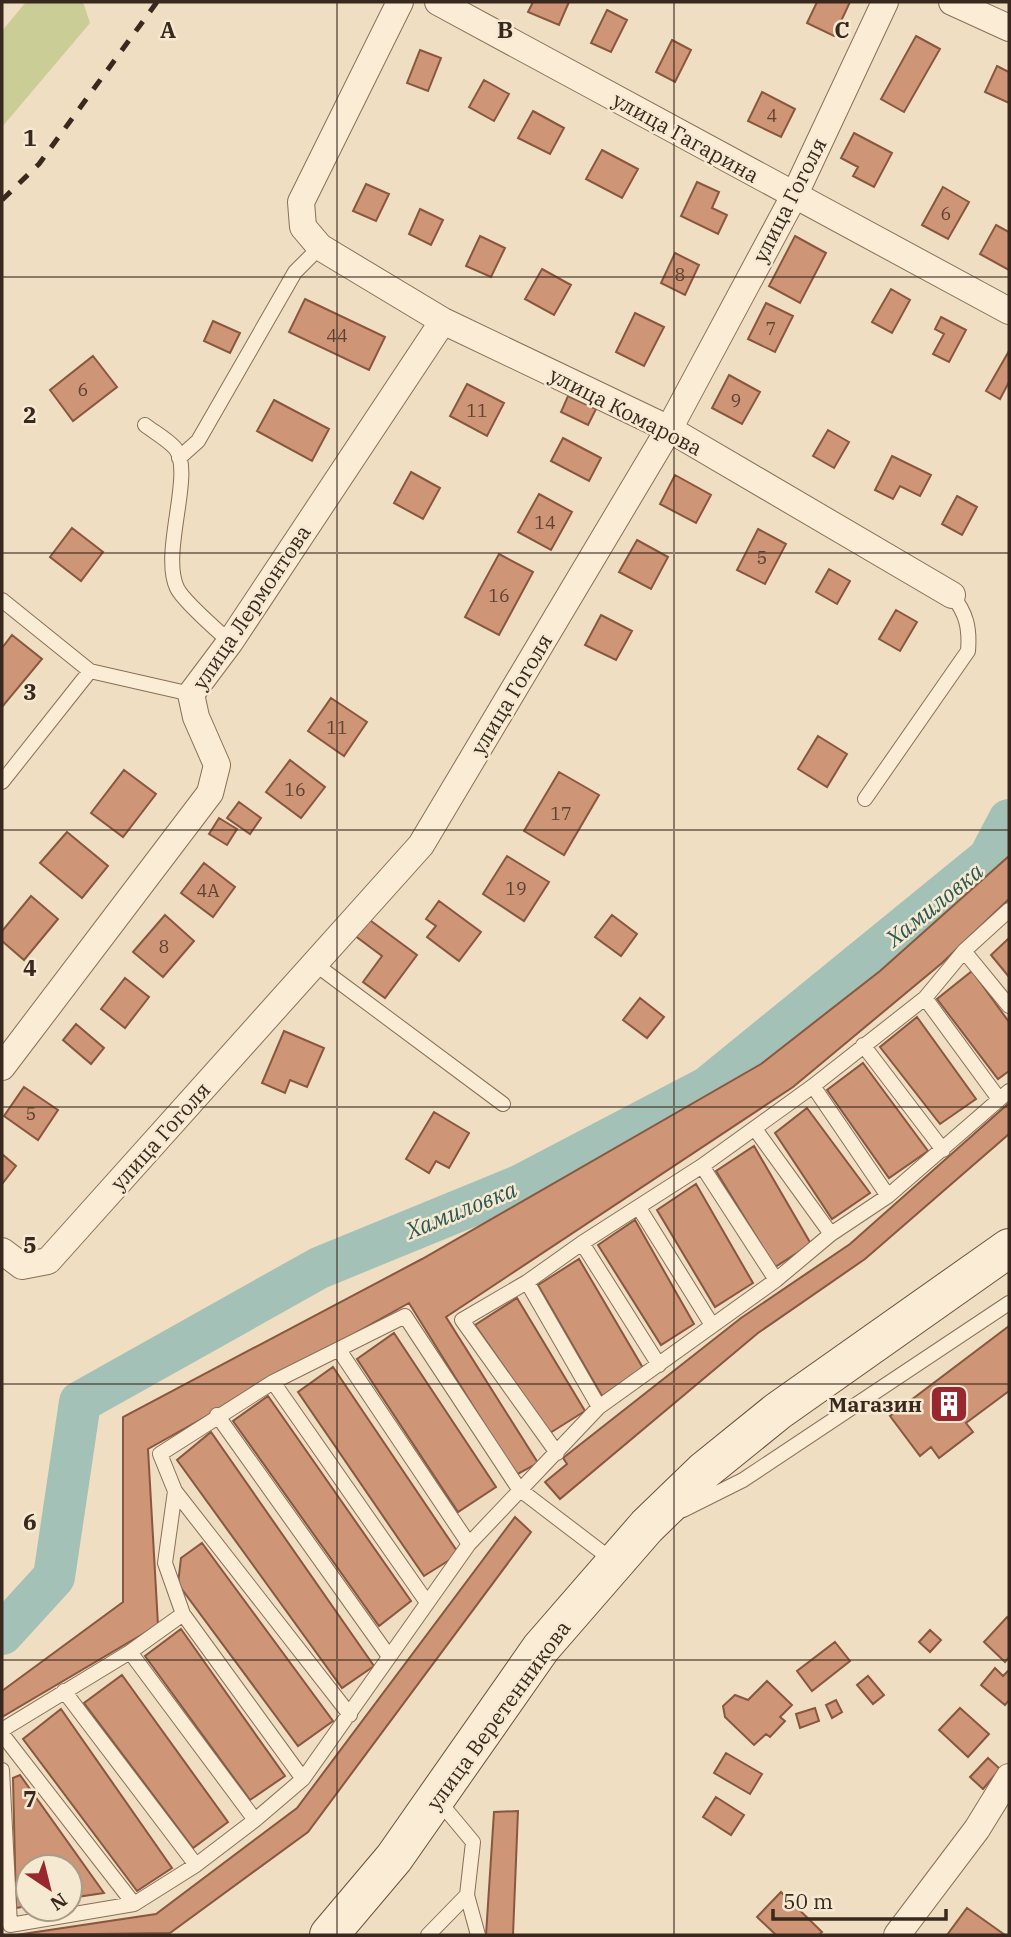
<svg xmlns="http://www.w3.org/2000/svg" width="1011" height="1937" viewBox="0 0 1011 1937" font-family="'IBM Plex Serif',serif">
<rect width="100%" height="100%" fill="#efdec1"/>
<path fill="#cacd95" d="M26 2H83L90 23 2 127V31Z"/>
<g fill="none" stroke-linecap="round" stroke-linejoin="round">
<path stroke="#a4c1b7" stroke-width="42" d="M2 1634 54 1577 80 1402 319 1268 519 1186 708 1087 989 858 1009 820"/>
</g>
<path fill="#ce9576" stroke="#89573e" stroke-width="2" d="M533 2H569L559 25 528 12Z
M817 2H850L834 36 807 23Z
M607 10 627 20 611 52 591 43Z
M916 36 940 49 904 112 881 99Z
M672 40 691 50 675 82 656 72Z
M420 50 441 58 428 91 407 83Z
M997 66 1009 72V103L985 92Z
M484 80 509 94 494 121 469 107Z
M762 92 795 109 781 137 748 121Z
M533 111 564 128 550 154 518 138Z
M854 133 892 153 874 187 853 176 858 167 841 158Z
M602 150 638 169 622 198 586 179Z
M697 182 719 192 712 208 727 215 718 234 681 216Z
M366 184 389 194 376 221 353 211Z
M943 187 969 202 948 239 922 225Z
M420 209 443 220 431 245 409 234Z
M996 225 1009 232V270L980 254Z
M480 236 505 248 491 277 466 266Z
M795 236 826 253 800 303 769 286Z
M675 253 699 265 685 295 661 283Z
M542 269 571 285 554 315 525 299Z
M891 289 910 300 892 333 872 322Z
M305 299 385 337 369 370 289 332Z
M766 303 793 316 775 352 748 339Z
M635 313 664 327 644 366 616 352Z
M941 317 966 330 949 362 933 354 944 334 935 329Z
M213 321 240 333 230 353 204 341Z
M1009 351V382L1000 399 986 391Z
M93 356 117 387 73 421 50 390Z
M729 375 760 392 742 424 712 408Z
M467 384 504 403 487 436 450 416Z
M568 396 596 409 588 425 561 412Z
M274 400 329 429 312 461 257 431Z
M828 430 849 442 834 468 813 456Z
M563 438 601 458 589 481 551 461Z
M892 456 931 475 920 496 900 486 893 499 875 490Z
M411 472 440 488 423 519 394 503Z
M675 475 711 495 696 523 660 504Z
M539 494 572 512 551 550 518 532Z
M957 496 977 507 962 535 942 524Z
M72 528 103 552 81 581 50 557Z
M758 529 786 544 765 584 737 570Z
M637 540 668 557 651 589 619 572Z
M499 554 533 572 499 635 465 617Z
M829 569 850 581 837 604 816 592Z
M896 610 917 622 900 651 879 639Z
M601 615 632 631 616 660 585 645Z
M12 635 42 659 2 707V648Z
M331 698 367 722 344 756 308 731Z
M818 736 847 754 827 787 798 769Z
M290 760 325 787 301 818 266 792Z
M124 770 156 794 123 837 91 813Z
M559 772 599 795 564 855 524 831Z
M239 802 261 818 250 834 227 818Z
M219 818 237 829 227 845 209 834Z
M67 832 108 866 82 898 40 863Z
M507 856 549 882 524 921 483 894Z
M1009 856V899L942 963 793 1087 446 1317 538 1463 516 1475 409 1303 148 1449 158 1625 2 1717V1691L123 1602V1417L422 1259 761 1064 880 971Z
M204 863 235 887 213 917 181 893Z
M31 896 58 919 24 960 2 941V931Z
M439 901 481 932 459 961 427 937 436 926 426 919Z
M165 915 194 941 163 977 133 952Z
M612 915 637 934 621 956 595 937Z
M367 918 417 955 385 998 363 982 382 956 354 935Z
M1009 938V977L991 955Z
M972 971 1009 1022V1071L998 1079 937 999Z
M125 978 149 997 125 1028 101 1009Z
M640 998 664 1017 647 1038 623 1020Z
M917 1017 976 1099 940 1124 880 1047Z
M76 1024 104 1048 91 1064 63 1040Z
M284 1031 324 1048 307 1087 290 1080 285 1093 262 1083Z
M863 1063 928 1151 889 1178 827 1090Z
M24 1087 58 1110 38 1140 4 1116Z
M1009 1103V1134L865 1259 758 1333 560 1499 545 1482 567 1464 563 1458 741 1318 850 1244Z
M807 1108 870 1193 832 1219 775 1133Z
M434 1112 469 1133 449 1168 436 1161 429 1173 406 1159Z
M754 1146 811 1244 775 1267 716 1171Z
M2 1154 16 1166 2 1184Z
M696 1184 753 1283 715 1307 657 1210Z
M635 1220 694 1324 661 1345 598 1245Z
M579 1259 643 1368 602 1396 538 1285Z
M517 1298 585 1411 550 1433 475 1325Z
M1009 1326V1391L966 1423 973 1432 939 1458 931 1447 920 1456 890 1416Z
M394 1333 496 1487 458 1512 357 1359Z
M333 1367 459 1554 424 1576 298 1392Z
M268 1396 411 1601 379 1626 233 1421Z
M211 1432 374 1666 342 1688 177 1460Z
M515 1517 531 1532 308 1832 170 1933 16 1935 156 1914 297 1808Z
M202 1543 333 1721 298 1746 178 1584 181 1558Z
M1007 1617 1009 1620V1657L1005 1662 984 1642Z
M181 1629 285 1776 250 1800 145 1656Z
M930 1630 941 1640 930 1652 919 1642Z
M835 1642 850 1661 812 1691 797 1671Z
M995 1668 1003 1676 1009 1670V1700L1005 1705 981 1685Z
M122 1675 228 1822 193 1848 84 1703Z
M868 1676 884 1695 873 1704 857 1685Z
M767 1681 792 1705 780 1717 785 1721 770 1737 766 1734 754 1745 725 1717 723 1706 735 1695 748 1700Z
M836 1700 842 1712 832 1718 826 1705Z
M815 1708 819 1721 800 1728 796 1714Z
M960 1708 989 1734 968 1757 939 1730Z
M61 1709 172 1868 137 1891 23 1739Z
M726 1753 762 1774 750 1794 714 1773Z
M988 1758 1000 1769 983 1789 970 1777Z
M20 1775 104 1893 70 1898V1867H28V1906L16 1908 13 1778Z
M716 1797 744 1815 731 1835 703 1817Z
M518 1811 513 1935H486L494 1812Z
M781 1892 822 1932 819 1935H776L757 1917Z
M967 1908 1005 1935H947Z"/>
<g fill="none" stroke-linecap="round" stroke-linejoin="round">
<g stroke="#896f58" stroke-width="16">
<path id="lane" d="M145 425C154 432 167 439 175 448 195 472 160 552 177 588 183 601 218 631 230 642
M179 458 198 441 295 272 320 247
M2 600 90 671 191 694
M2 782 90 671
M865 799 968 651C970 627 966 613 952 595
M964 951 1009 1006
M315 964 503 1104
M925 998 999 1099
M863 1045 943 1150
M813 1086 888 1196
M755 1129 831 1234
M702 1166 776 1280
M639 1208 712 1325
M582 1243 659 1365
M527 1282 599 1407
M339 1350 469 1544
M273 1382 426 1601
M217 1415 388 1655
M557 1453 462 1320 527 1282 582 1243 702 1166 813 1086 925 998 964 951 1009 910
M175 1491 350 1715
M683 1510 743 1480 1009 1303
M183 1614 303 1779
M130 1652 255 1820
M64 1691 196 1865
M2 1730 130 1652 183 1614 165 1563 175 1491 160 1454 273 1382 405 1316 519 1489 616 1563
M2 1734 134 1904
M2 1770 10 1925 134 1904 196 1865 255 1820 303 1779 469 1544 599 1407 776 1280 831 1234 888 1196 1009 1091
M438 1800 473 1842 467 1895 478 1935
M428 1935 467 1895"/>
</g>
<g stroke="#896f58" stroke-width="28">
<path id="street" d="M400 2 301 202 303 227 320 247 443 321 669 429 952 595
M438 2 1009 311
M952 2 1009 28
M2 1067 210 793 217 765 196 717 191 694 230 642 443 321
M2 1251 22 1266 48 1261 421 845 669 429 794 196 885 2
M897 1935 977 1829 1009 1777"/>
</g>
<g stroke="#6b503c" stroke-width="40">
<path id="secondary" d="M329 1935 394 1858 541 1648 647 1526 705 1470 778 1411 1009 1248"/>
</g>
<use href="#lane" stroke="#faecd5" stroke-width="14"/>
<use href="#street" stroke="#faecd5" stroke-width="26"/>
<use href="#secondary" stroke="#faecd5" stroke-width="38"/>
<path stroke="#38281d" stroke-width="5" stroke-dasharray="12 12" stroke-linecap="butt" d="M2 200 39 164 157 2"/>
</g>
<path fill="none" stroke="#38281d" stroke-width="2" stroke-opacity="0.55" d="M337 2V1935M674 2V1935M2 277H1009M2 553H1009M2 830H1009M2 1107H1009M2 1384H1009M2 1660H1009"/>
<defs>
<g id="building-square" transform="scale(2.0125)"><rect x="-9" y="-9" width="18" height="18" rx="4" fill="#99272f" stroke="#f6e9d1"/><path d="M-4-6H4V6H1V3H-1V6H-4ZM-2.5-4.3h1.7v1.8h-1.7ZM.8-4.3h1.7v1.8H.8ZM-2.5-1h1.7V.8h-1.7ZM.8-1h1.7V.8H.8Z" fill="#fff"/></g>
</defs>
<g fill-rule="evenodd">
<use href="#building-square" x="949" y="1404"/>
</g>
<g text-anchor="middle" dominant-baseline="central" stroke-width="5" stroke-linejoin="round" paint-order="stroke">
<g font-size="18" fill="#5e4333">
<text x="772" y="115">4</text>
<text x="946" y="213">6</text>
<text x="680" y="274">8</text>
<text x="771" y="328">7</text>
<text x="337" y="335">44</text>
<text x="83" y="389">6</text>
<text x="736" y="400">9</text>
<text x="477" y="410">11</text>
<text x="545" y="522">14</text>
<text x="762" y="557">5</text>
<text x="499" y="595">16</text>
<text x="337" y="727">11</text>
<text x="295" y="789">16</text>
<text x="561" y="813">17</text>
<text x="516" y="888">19</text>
<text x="208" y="890">4А</text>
<text x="164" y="946">8</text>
<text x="31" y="1113">5</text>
</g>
<g font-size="21" fill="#38281d" stroke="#f6e9d1">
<text transform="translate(686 137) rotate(29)">улица Гагарина</text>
<text transform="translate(789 200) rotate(-63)">улица Гоголя</text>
<text transform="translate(626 411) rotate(27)">улица Комарова</text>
<text transform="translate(251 607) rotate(-56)">улица Лермонтова</text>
<text transform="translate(511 694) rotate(-59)">улица Гоголя</text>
<text transform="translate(160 1136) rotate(-48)">улица Гоголя</text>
<text transform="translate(498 1715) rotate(-54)">улица Веретенникова</text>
</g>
<g font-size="21" font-weight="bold" fill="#38281d" stroke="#f6e9d1" text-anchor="end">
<text x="922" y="1404">Магазин</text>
</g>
<g font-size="23" font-style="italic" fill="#2c5853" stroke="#f6e9d1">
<text transform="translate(934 904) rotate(-39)">Хамиловка</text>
<text transform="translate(461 1209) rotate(-22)">Хамиловка</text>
</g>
</g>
<g font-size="23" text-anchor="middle" font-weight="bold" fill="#38281d" stroke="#f6e9d1" stroke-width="5" stroke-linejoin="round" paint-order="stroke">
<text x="168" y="38">A</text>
<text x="505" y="38">B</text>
<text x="842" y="38">C</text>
<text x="30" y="146">1</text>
<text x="30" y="423">2</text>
<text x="30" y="700">3</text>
<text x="30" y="976">4</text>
<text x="30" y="1253">5</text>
<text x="30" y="1530">6</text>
<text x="30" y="1807">7</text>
</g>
<rect width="1011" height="1937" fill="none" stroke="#38281d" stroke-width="7"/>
<g transform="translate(49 1888) rotate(145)"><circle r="33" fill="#f6e9d1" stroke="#aa9c89" stroke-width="2"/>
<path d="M0-5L12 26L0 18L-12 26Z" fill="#99272f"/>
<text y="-10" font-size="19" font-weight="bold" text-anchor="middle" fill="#38281d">N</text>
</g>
<path d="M773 1909v10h173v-10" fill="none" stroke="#38281d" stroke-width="3.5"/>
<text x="783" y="1909" font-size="21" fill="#38281d" stroke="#f6e9d1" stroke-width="5" paint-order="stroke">50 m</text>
</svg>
